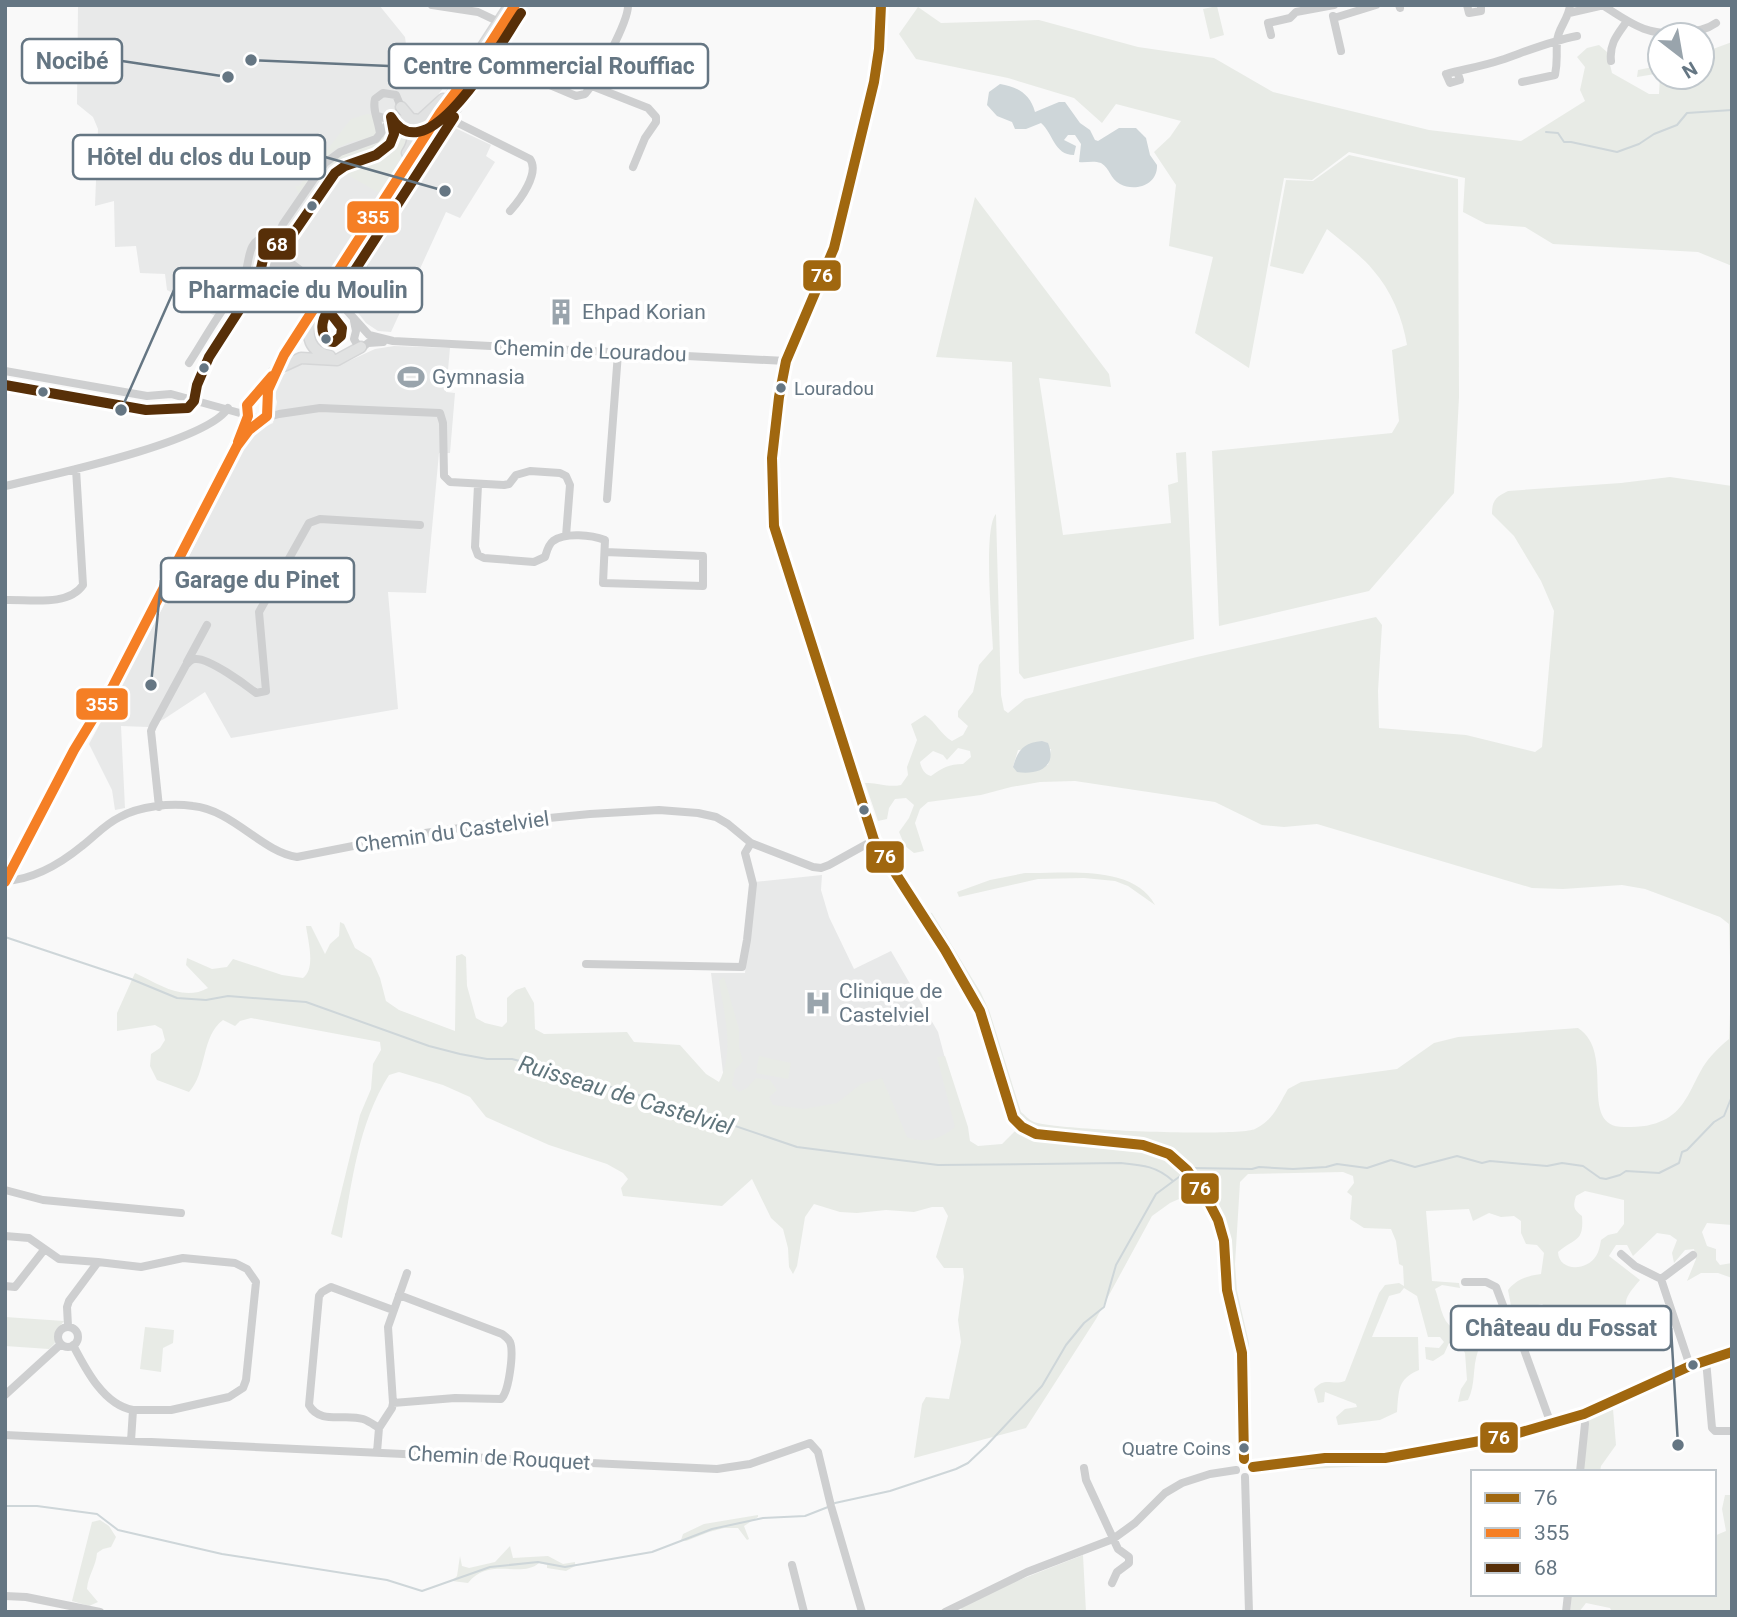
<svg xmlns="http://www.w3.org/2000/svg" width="1737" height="1617" font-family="Roboto,sans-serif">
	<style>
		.built { fill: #e8e9e9 }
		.green { fill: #e8ebe6; fill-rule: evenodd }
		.water { fill: #ced6d9 }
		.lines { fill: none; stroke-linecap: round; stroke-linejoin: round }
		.stream { stroke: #ced6d9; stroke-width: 2 }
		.major-casing { stroke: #d5d6d7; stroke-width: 13 }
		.minor { stroke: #cecfd0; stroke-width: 8 }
		.major { stroke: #e1e2e2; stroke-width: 10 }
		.bus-1-casing { stroke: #fff; stroke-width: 16 }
		.bus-2-casing { stroke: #fff; stroke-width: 16 }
		.bus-3-casing { stroke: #fff; stroke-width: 16 }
		.bus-1 { stroke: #a0670f; stroke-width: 10 }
		.bus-2 { stroke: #f57f25; stroke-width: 10 }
		.bus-3 { stroke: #572f08; stroke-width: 10 }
		.bus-dot { fill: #657683; stroke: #fff; stroke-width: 2.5 }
		.labels { text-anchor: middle; stroke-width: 7; stroke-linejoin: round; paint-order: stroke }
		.bus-label { font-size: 19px; fill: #657683; stroke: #fff; text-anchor: start }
		.poi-label { font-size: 21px; fill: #657683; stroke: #fff; text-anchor: start }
		.street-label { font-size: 21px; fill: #657683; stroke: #fff }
		.water-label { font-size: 23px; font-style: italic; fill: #60757c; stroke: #fff }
		.leader { fill: none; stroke: #657683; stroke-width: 2.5 }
		.callout-dot { fill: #657683; stroke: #fff; stroke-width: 2.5 }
		.callout { fill: #fff; stroke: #657683; stroke-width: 2.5 }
		.callout-label { font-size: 23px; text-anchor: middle; font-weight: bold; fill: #657683 }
		.line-badge { stroke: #fff; stroke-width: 2.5 }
		.badge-label { font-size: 19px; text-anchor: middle; font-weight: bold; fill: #fff }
	</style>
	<rect width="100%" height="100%" fill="#f9f9f9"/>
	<path class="built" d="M78,5h301l26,32 2,14 27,-6 24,24 -35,45 -8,29 -113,169 -78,-10 -9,14 -48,-26 -2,-16 -25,-1 -4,-27 -21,1 -1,-46 -19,5 3,-77 -5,-12 -16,-13z
		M451,126l40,19 -5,11 9,6 -35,56 -14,-6 -55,120 -13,-1 -12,-8 -14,-18 23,-61z
		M394,346l56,2 -4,44 9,1 -5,60h-11l-13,140 -38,-1 10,117 -167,29 -26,-46 -41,27 -16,8 -27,-1 4,82 -10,2 -3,-20 -23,-46 82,-152 75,-149 10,-12 17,-8 4,-21 -3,-10 5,-13 12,-11 13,-4 36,1 35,-16z
		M822,875l-1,15 8,27 25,52 37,-18 47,81 27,102 -60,12 -178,-40 -16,-133h34l9,-91z"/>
	<path class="green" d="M1217,6l7,29 -14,4 -7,-30z
		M918,7l23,16 98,-3 99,27 76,11 59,34 156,38 92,11 64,-40 -5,-11 5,-23 -8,-10 10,-9 12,-3 8,7 5,21 37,21h10l1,-18 -5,-2 -18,3 1,-7 20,-4 2,-8v19h42v-24l30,-11v224l-34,-14 -145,-8 -28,-17 -39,-3 -23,-12 2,-34 -116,-26 -37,28 -28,-2 -35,190 -54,-35 18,-76 -44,-11 7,-61 -22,-33 16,-15 11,-16 -65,-17 -14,19 -28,-25 -66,-20 -92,-19 -17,-25z
		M367,114l5,1 5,16 -3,6c-8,3 -15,2 -23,5 -26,8 -38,31 -52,52l-4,-8h4l52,-67z
		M393,124h3l13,7 -1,13 -27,50 -52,-30 10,-8 38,-13z
		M1349,155l109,24 1,218 -5,96 -85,98 -150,35 -7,-175 180,-18 7,-12 -7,-71 15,-5c-4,-26 -16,-55 -34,-75 -12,-15 -31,-28 -46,-41l-24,45 -33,-8 16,-86 27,1z
		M975,197l134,177 2,13 -72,-9 24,157 108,-12 -3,-38 10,-3 -2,-29 10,-1 8,187 -170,40 -5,-6 -7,-311 -76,-5z
		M1670,477l62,9v739l-25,-2 -5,9 5,14 9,3v11l4,5 12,-2v15l-14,-5h-17l-14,8 9,-22 -2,-10 -9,1 -11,13 -2,-10 5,-13 -7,-5 -13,-2 -24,23 -6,-11h-11l-7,11 31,24c-22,25 -15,24 -1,49l-9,6 -11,-8 -16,1 -20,-7 -7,1 -8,10 -9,2 -3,-7 3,-12 -2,-6h-9l-6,-5 -30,7 -4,-21c9,-11 19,-14 33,-16l3,-21 -7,-8 -11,-1 -5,-11v-12l-7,-5 -13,1 -12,-4 -16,8 -4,-12 -43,2 6,70 27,2 1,5 -18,-3 -7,4c5,12 6,32 18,39l7,-3 6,-10 8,8 -2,15 6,13c-6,17 -2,33 -10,49l-10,2 3,-13 6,-9 -2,-27 -6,-11 -10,1 -5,11 -11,7 -7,-2 -1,-12 14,1 5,-6 -4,-5h-12l-11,-41 -13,-8 -4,5 -11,3 -17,41h46l1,33c-22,9 -20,21 -22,42l-17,8 -42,5 -2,-8 9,-8 12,-2 -1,-3 -31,-12 -1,10 -6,1 -4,-14c12,-13 17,-3 31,-8l34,-88 6,-8 14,-2 5,3 -1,-20 -4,-2 -3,-23 -5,-12 -27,-1 -14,-9 2,-23 -5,-4 7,-9 -1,-7 -10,-4 -95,2 -8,8 -5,82 2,27 12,52 1,57h-3l-15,-94 -8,-81 -11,-24 -28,-42 -11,-11 -20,-5 -79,-5 -42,-8 -14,-9 -6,-14 -29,-95 -12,-27 -47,-73 7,1 49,80 9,20 31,99c4,3 8,8 13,10 20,8 205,15 221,7 19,-10 23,-23 33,-40l13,-7 96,-13 37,-26 24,-6 120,-9c39,25 -2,100 47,99 17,0 27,-1 41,-8 20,-11 26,-34 37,-52 7,-11 16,-20 26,-28l2,-49 -2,-66 -9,-7 -75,-28 -23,-4 -59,4 -31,-1 -215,-64 -33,3 -22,-2 -47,-23 -140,-21 -35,1 -29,5 -30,8 -53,7 -8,7 -5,14 9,28 -10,2 -9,-7 -6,-14 10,-14 5,-13 -8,-7 -11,1 -6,9 -2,11 -9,2 -13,-38c13,-1 22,5 36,2l7,-10 -1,-8 10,-27 -6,-16 14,-9c12,8 15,19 27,26l11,-6 5,-9 -10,-9v-6l15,-19 6,-27 14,-16c-1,-24 -10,-121 3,-135l5,181 3,15 4,3 17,-14 172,-42 179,-40 6,8 -4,66 1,37 87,7 69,17 7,-5 12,-136 -13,-30 -27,-45 -22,-22c0,-14 4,-17 16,-23l113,-8zM958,748l12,3 1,6 -8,7c-14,0 -21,4 -32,12 -6,-1 -10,-8 -11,-14l13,-11 10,4 4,5zM1051,749l-3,16 -35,2 5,-17zM1585,1191l39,9v24l-7,9 -9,2 -7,5c-1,5 -2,12 -5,16 -9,15 -37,16 -38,-4 17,-15 26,-9 24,-36 -9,-7 -9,-10 -6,-20z
		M1025,873c40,1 108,-9 130,32l-27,-19 -13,-5 -31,-3 -46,1 -79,18 -2,-5 33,-12z
		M340,922l4,2 11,24 16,10 9,20 6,23 13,9 56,21 1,-75 6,-2 4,3 1,29 9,32 9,5 17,4 5,-5v-24l9,-8 9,-3 9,16 1,26 9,5 83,-2 7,10 46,3 26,29 13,8c16,-30 5,-69 0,-101l5,-4 15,52v18l4,14 -8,9 -3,15 7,7 8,-4 9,-10 14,2 7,10 -8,7 4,8 31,4 33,-6 24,-19 21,-6 25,59c18,7 34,2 48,-10l-18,-70 8,-1 23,71 2,14 8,5 24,-2 15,-15 24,10 107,10 26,15 17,21 -3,10 -18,8 -18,13 -56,103 -70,109 -112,30 8,-54 4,-7 23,2 12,-57 -3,-22 6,-43 -1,-9h-19l-8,-11 12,-41 -5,-9h-11l-18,5 -28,-2 -29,3 -17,-1 -26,-8 -9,13 -8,49 -4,8 -4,-7 -1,-19 -5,-19 -12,-11 -19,-39 -30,27 -99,-10 -2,-8 7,-9 -5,-6 -16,-9 -58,-19 -63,-28 -16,-20 -27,-12 -44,-13 -10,3c-31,49 -37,107 -47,163l-11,-4 29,-119 11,-26 2,-25 8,-14 -1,-8 -129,-24 -11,3 -5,5 -12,-6c-22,16 -16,53 -34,72l-32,-12 -7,-14 1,-12 9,-6 5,-8 -3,-11 -7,-4 -38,6v-18l18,-40c24,11 48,29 73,15l-22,-23 1,-7 25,11 15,-2 6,-8 49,16 21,3c13,-10 5,-37 3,-52h5l14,28 5,-10 9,-8z
		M759,1056l32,7 -3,16 -32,-6z
		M5,1317l59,4 -8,10 -1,12 -6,6 -44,-3z
		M145,1327l29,3 -1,13 -10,5 -2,24 -21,-3z
		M1613,1409l3,36 -15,21 -1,6h-17l6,-52z
		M1422,1453l-8,7 -31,5 -108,6v-3l41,-6 61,-1z
		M1725,1495h7v117h-120l-2,-4 -24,-5 -7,9h-9l1,-18h143v-58l12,-5 -4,-22z
		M758,1515v2l-14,9 5,13 -2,1 -9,-12h-14l-15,4 -23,9 -5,-1 2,-6 21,-10z
		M100,1520l9,6 7,11 -5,10 -8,2 -6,4c-1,14 -9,22 -10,36l11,13 -9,4 -17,-5 20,-79z
		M510,1546l3,12 35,-2 15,8 12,-2v4l-9,5 -19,-3v-3l-8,-2c-18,16 -49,-7 -71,20l-16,-2 5,-5 3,-20 2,10 7,2 26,-6z
		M1083,1555l3,57h-127l3,-2 -2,-3 54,-25z"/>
	<path class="water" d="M1000,84c18,3 30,10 35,28l24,-10h6l15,21 10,7 5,10 3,1 21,-13h17l10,10 4,17 7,10c1,20 -22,27 -37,19 -10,-5 -10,-16 -19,-21 -8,-3 -15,0 -22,-1l2,-18 -6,-9h-7l-4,5 12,6 -2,9c-20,0 -21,-22 -33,-32l-15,6h-11l-3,-7 -15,-6 -10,-11 2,-13z
		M1042,741l6,2c10,25 -11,32 -31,29l-4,-5c5,-17 10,-24 29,-26z"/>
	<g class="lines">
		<path class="stream" d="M1546,132l12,1 6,9h7l46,10 22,-8 15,-10 23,-9 10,-12 45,-3
			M5,937l126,42 46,19 29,2 22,-4 78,6 123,44 31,8 27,5h25l27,7 137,40 121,41 141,18 183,-2c21,2 36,3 52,18
			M1193,1168l59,1 7,-2 34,2 33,-2 11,-3 30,4 24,-8 24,7 42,-11 25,7 8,-2 57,5 15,-3 21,3 17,12 6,1 14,-4 6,-4 33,2 20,-10 3,-11 5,-2 27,-28 10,-6 8,-20
			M835,1503l55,-12 66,-22 12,-6 18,-17 56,-60 24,-41 18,-22 20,-16 12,-42 40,-71 27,-20
			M5,1506h32l60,8 21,16 104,24 165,26 35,11 68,-24 48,-5 27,5 87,-15 60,-23 51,-11 42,-2 23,-9"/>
		<g class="major-casing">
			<path id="major" d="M401,107l10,12 9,1 23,-21
				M394,118c18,6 24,18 13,35
				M311,318c-6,18 -1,34 19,38
				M277,369l24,-11 36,2 24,-13
				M261,421h-6l-7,-5 -2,-7 2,-7 10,-8 17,-23 37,-62 198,-304
				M257,423l12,-10 -1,-23 4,-10
				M5,882l69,-132 39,-64 124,-240 11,-30"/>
		</g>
		<path class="minor" d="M432,5l46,7 19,9
			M881,5l-2,44 -5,33 -40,166 -48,113 -7,36 -7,61v51l2,17 9,34 91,280 71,110 35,61 33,107 9,9 14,7 107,11 16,4 10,5 18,16 19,27 12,23 6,21 3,49 15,63 2,106
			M1399,5l1,3
			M1467,5l2,8 12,-2v-6
			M1604,6c29,19 45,31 81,26 12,-1 21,-2 31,-9
			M1569,13l35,-8
			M1333,16l8,35
			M1334,18l42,-13
			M1271,35l-3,-12 22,-5 6,-6 38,-7
			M1611,61c-2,-18 7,-27 16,-40
			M1457,71l3,9 -10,3 -4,-9c19,-5 37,-8 55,-14 26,-9 50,-19 76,-24
			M1522,82l33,-7c3,-15 1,-19 2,-33 0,-13 12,-23 13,-37
			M592,86l56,22 8,9v5l-11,16 -12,29
			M378,116l9,3 10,-4 4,-8 -5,-12 -13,-2 -8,6c-3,11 4,23 5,35
			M450,119l80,40c10,14 -10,41 -20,52
			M275,241l8,-17 42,-61 15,-11 36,-13 16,-20
			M243,279c8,-15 2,-37 22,-42l10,4 4,13 42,32
			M331,293l38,42 24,6 393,20
			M343,304l10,-12 21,-53 110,-170 8,-5h8l76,32 9,-2c11,-13 44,-73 43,-89
			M354,321l2,10 -2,8 4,7 5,1 5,-4 15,-1
			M189,363c17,-25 50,-90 79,-97 8,-2 19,1 28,2
			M5,371l142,25 24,-2 76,21
			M265,418l14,-4 41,-6 120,5 3,10 1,53 6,6 54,3 5,-1 7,-9 14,-4 30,2 6,3 4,9 -4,51
			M478,485l-3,62 3,8 6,3 50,4 11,-5c2,-6 3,-12 8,-16 12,-9 39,-6 52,-1l-2,43 100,3v-30l-98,-4
			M5,486c42,-10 203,-44 223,-78
			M607,499l11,-146
			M5,600c24,-1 63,7 78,-15l-7,-116
			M187,662l20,-37
			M159,807l-8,-76 2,-5 33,-61c3,-3 5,-6 9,-6 13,-2 51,26 61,34l10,-2 -7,-79 50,-89 11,-4 100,6
			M6,881c28,-2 54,-17 76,-35 12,-9 23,-22 38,-29 20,-11 50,-14 73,-11 40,4 69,46 104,51l107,-21 84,-12 102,-10 69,-4 39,3 18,4 12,7 23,19 62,24 8,1 8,-3 45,-25
			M586,964l156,3 5,-27 6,-56 -8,-31 6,-10
			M5,1190l38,10 138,13
			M5,1236l24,2 30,21 39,3
			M1621,1254l14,12 26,13 29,87
			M1661,1279l32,-24
			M1465,1282h21l10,5 11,29 11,17 33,91
			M5,1286l10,1 29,-37
			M68,1326l-1,-19 2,-6 29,-39 43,5 42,-9 52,5 12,6 9,13 -10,98 -3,8 -14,9 -58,13h-38l-2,31
			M58 1337a10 10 0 1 1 20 0a10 10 0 1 1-20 0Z
			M73,1345c13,25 31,60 60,65
			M1706,1360l6,68 3,3h17
			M5,1395l56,-51
			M393,1403l62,-5 46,1c8,-7 13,-47 9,-57 -2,-4 -4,-5 -8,-8l-103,-39
			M379,1428c-5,-3 -10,-7 -16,-9 -18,-6 -43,6 -54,-14l10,-109 3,-4 9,-5 62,23
			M5,1435l712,34 33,-5 60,-21 8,9 13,54 31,106
			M377,1452l2,-24 13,-20 1,-5 -5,-76 19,-54
			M1253,1467l72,-9h60l123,-22 76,-22 106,-48 42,-14
			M1084,1468l2,12 32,69 11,8v6l-12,9 -5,11
			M1580,1472l5,-48 -1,-10
			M1245,1477l4,135
			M792,1565l12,47
			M5,1596l21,1 74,15
			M945,1612l82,-40 86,-33 22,-16 30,-30 17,-10 28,-9 26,-4
			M1566,1612l2,-18"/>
		<use href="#major" class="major"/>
		<g class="bus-1-casing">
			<path id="bus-1" d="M881,5l-2,44 -5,33 -40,166 -48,113 -7,36 -7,61 2,68 100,314 71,110 35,61 33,107 9,9 14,7 107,11 26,9 18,16 19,27 12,23 6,21 3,49 15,63 2,106
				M1253,1467l72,-9h60l123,-22 76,-22 106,-48 42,-14"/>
		</g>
		<g class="bus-2-casing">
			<path id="bus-2" d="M238,442l10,-26 -1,-11 25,-29
				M5,882l69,-132 39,-64 124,-240 12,-16 18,-14 1,-26 16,-35 156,-242 43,-58 32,-50"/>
		</g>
		<g class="bus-3-casing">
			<path id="bus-3" d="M344,287l110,-170
				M250,296c20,-22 33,-21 56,-3
				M328,310l14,18 -1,8 -7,6 -6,-1c-9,-9 -6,-21 0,-31z
				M5,385l141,25 42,-2 6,-7 3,-16 12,-28 49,-76 7,-30 28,-17 42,-61 10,-7 31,-11 14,-11 4,-10 -3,-17c36,61 112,-78 130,-104"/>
		</g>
		<use href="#bus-1" class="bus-1"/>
		<use href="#bus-2" class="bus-2"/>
		<use href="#bus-3" class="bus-3"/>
	</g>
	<defs>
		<g id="building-bare" transform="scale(2.1)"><path d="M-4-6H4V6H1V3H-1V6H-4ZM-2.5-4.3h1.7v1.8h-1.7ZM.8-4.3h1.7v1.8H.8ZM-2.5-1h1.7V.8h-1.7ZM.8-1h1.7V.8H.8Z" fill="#99a4ac" stroke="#fff" stroke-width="2.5" paint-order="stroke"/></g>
		<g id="stadium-bare" transform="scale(2.1)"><path d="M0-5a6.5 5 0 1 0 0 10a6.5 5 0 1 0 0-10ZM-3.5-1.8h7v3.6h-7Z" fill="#99a4ac" stroke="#fff" stroke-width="2.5" paint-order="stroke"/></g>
		<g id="hospital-bare" transform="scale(2.1)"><path d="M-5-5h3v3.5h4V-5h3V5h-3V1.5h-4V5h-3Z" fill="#99a4ac" stroke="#fff" stroke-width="2.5" paint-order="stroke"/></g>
	</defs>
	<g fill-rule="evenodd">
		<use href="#building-bare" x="561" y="312"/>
		<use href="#stadium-bare" x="411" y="377"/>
		<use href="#hospital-bare" x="818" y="1003"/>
	</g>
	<g class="bus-dot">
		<circle cx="312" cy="206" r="6"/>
		<circle cx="326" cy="339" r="6"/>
		<circle cx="204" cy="368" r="6"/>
		<circle cx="781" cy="388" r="6"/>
		<circle cx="43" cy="392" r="6"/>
		<circle cx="864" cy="810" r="6"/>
		<circle cx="1693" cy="1365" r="6"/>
		<circle cx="1244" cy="1448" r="6"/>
	</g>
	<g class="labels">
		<g class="bus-label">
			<text x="794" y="395">Louradou</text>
			<text x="1231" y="1455" text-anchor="end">Quatre Coins</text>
		</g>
		<g class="poi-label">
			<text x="582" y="319">Ehpad Korian</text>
			<text x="432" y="384">Gymnasia</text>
			<text x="839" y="998">Clinique de<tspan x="839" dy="24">Castelviel</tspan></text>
		</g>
		<g class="street-label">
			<text transform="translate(590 351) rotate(2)" y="7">Chemin de Louradou</text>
			<text transform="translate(452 832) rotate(-8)" y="7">Chemin du Castelviel</text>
			<text transform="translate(499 1458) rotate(3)" y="7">Chemin de Rouquet</text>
		</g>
		<g class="water-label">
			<text transform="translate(626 1095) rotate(17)" y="8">Ruisseau de Castelviel</text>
		</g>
	</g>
	<path class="leader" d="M228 77L122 61M251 60L389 66M445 191L325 157M121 410L174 290M151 685L161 580M1678 1445L1671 1328"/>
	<g class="callout-dot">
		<circle cx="228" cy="77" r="7"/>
		<circle cx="251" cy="60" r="7"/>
		<circle cx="445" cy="191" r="7"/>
		<circle cx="121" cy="410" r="7"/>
		<circle cx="151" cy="685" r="7"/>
		<circle cx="1678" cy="1445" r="7"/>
	</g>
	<g class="callout">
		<rect x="22" y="39" width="100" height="44" rx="7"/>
		<rect x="389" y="44" width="319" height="44" rx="7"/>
		<rect x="73" y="135" width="252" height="44" rx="7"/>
		<rect x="174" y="268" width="248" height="44" rx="7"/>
		<rect x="161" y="558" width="193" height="44" rx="7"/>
		<rect x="1451" y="1306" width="220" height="44" rx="7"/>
	</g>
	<g class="callout-label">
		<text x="72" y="69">Nocibé</text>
		<text x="549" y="74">Centre Commercial Rouffiac</text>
		<text x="199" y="165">Hôtel du clos du Loup</text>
		<text x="298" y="298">Pharmacie du Moulin</text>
		<text x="257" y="588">Garage du Pinet</text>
		<text x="1561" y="1336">Château du Fossat</text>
	</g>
	<g class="line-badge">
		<rect x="346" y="200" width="54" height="34" rx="7" fill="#f57f25"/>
		<rect x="257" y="227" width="40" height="34" rx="7" fill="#572f08"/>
		<rect x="802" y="259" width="40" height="33" rx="7" fill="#a0670f"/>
		<rect x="75" y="687" width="54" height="34" rx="7" fill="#f57f25"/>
		<rect x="865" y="840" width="40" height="34" rx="7" fill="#a0670f"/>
		<rect x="1180" y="1172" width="40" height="33" rx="7" fill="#a0670f"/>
		<rect x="1479" y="1421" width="40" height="33" rx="7" fill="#a0670f"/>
	</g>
	<g class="badge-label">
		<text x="373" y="224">355</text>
		<text x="277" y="251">68</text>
		<text x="822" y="282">76</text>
		<text x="102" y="711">355</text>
		<text x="885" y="863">76</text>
		<text x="1200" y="1195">76</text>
		<text x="1499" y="1444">76</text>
	</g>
	<rect width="1737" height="1617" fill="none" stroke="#657683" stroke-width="14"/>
	<rect x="1471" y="1470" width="245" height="126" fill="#ffffff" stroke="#c1c8cd" stroke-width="2"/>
	<rect x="1485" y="1493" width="35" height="10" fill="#a0670f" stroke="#c1c8cd" stroke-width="2"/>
	<text x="1534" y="1505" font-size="21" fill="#657683">76</text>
	<rect x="1485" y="1528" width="35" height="10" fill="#f57f25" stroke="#c1c8cd" stroke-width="2"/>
	<text x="1534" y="1540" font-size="21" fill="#657683">355</text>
	<rect x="1485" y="1563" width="35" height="10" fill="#572f08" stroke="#c1c8cd" stroke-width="2"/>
	<text x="1534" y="1575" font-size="21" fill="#657683">68</text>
	<g transform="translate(1681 56) rotate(149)"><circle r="33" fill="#ffffff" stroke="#c1c8cd" stroke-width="2"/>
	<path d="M0-5L12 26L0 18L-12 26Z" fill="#99a4ac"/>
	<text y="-10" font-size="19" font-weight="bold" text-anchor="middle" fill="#657683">N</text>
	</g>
</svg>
